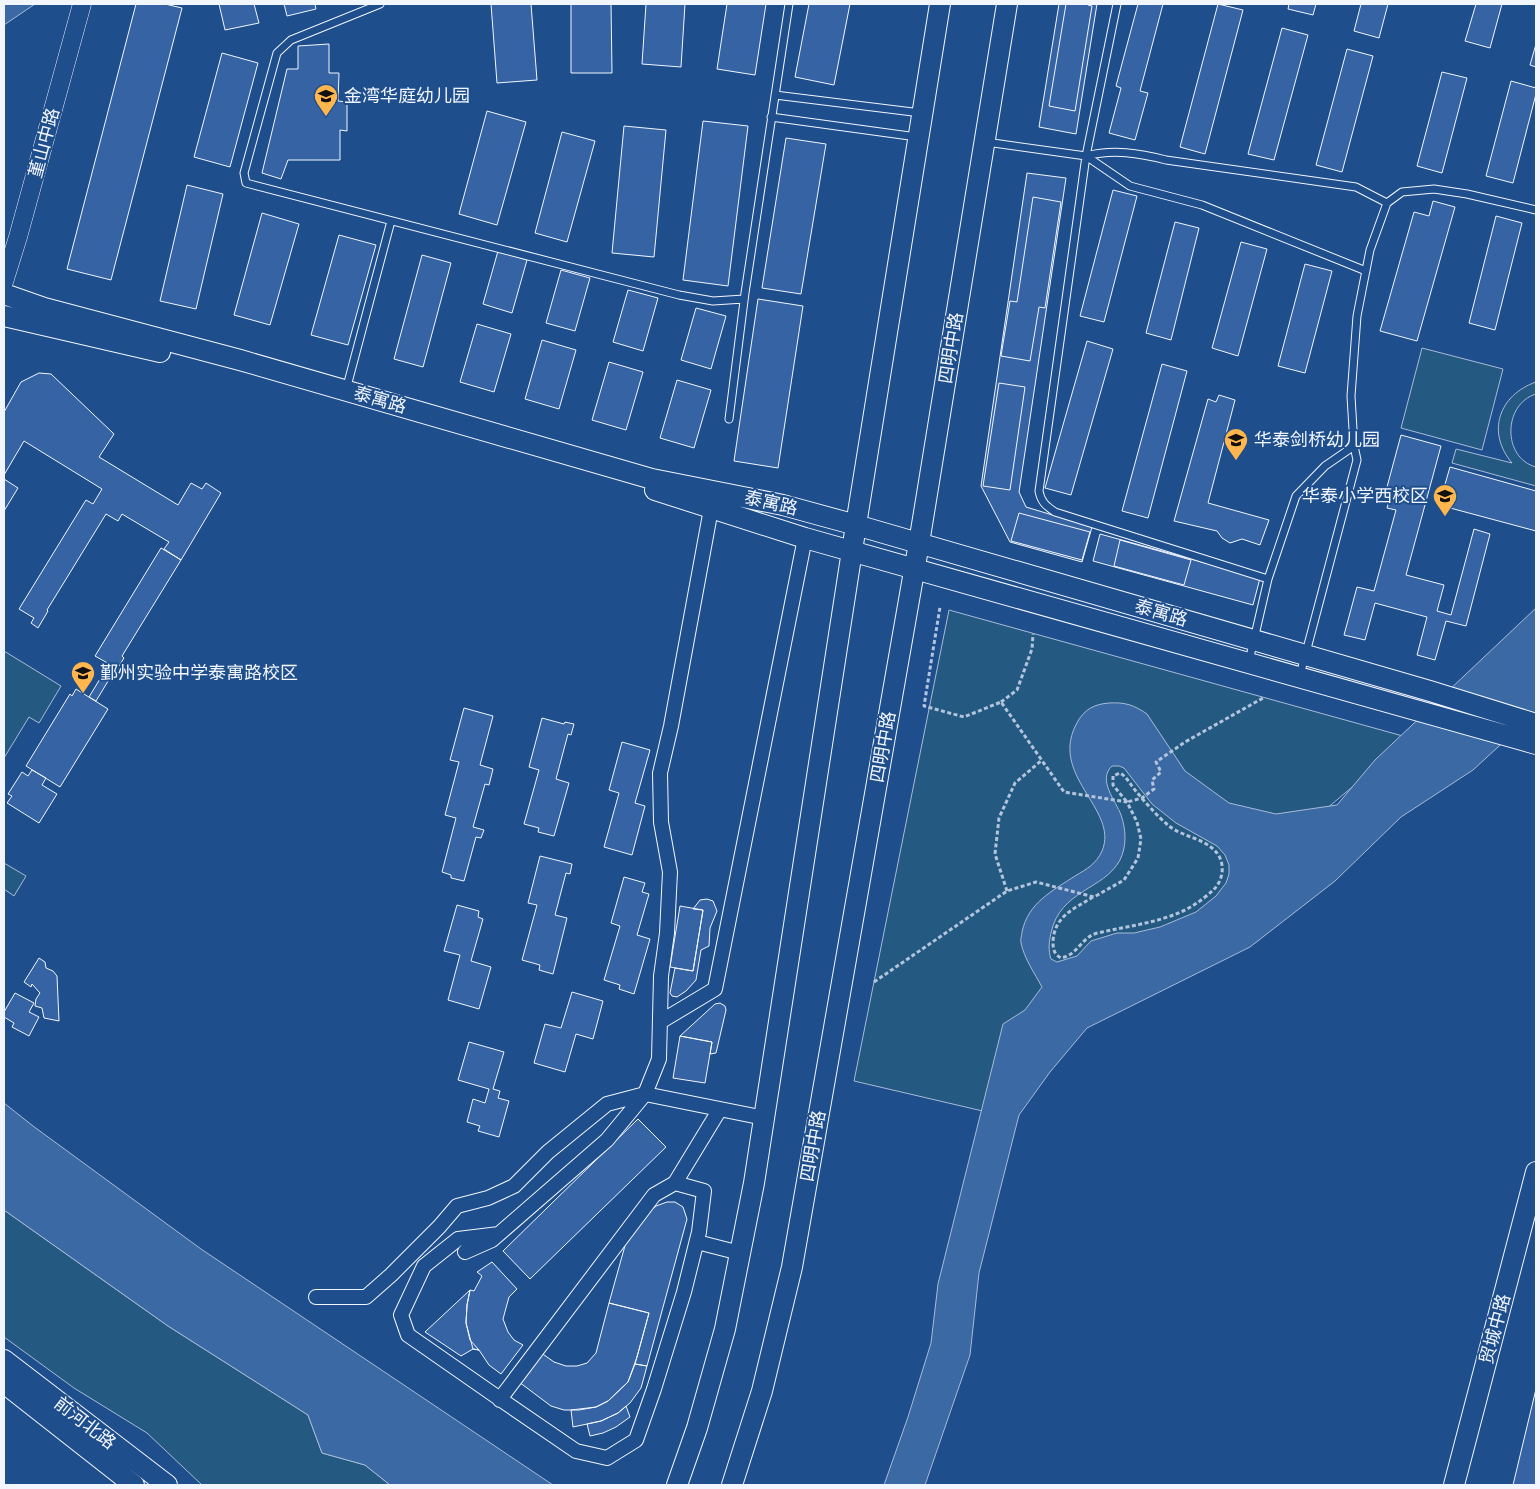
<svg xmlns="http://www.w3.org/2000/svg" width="1540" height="1489" font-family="'Zilla Slab','Noto Sans SC',serif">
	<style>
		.green { fill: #245a82; stroke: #a8bbd7 }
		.water { fill: #3b69a3; stroke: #a8bbd7; fill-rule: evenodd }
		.building { fill: #3563a3; stroke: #f2f6ff }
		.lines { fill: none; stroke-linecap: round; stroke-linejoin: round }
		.service-casing { stroke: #f2f6ff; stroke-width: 9 }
		.minor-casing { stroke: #f2f6ff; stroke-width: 16 }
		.tertiary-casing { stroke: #f2f6ff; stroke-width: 19 }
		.secondary-casing { stroke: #f2f6ff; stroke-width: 22 }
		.path { stroke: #b3c4dc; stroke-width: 3; stroke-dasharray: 4 2.5; stroke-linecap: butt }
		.service { stroke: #1f4e8c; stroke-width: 7 }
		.minor { stroke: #1f4e8c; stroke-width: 14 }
		.tertiary { stroke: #1f4e8c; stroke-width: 18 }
		.secondary { stroke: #1f4e8c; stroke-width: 20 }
		.labels { text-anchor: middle; stroke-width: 4; stroke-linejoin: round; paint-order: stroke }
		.poi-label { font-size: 18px; fill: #f2f6ff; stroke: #1f4e8c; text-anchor: start }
		.street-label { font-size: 18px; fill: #f2f6ff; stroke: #1f4e8c }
	</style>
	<rect width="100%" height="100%" fill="#1f4e8c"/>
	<path class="green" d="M1422,348l81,21 -21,81 -81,-22z
		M1536,382v12c-33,10 -34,64 0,73v19l-84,-23 4,-14 56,14c-26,-31 -13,-68 24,-81z
		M949,610l461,128 -196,166 -227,208 -133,-31z
		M4,651l57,35 -22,37 -10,-6 -25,41z
		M4,863l22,13 -12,20 -10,-7z
		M4,1210l164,116 140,89 14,38 43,12 25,20h-188l-55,-52 -73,-45 -70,-51z"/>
	<path class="water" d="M4,4h31l-31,21z
		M1536,608v104l-63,58 -72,47 -66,64 -85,66 -163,81 -37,44 -31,43 -40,158 -9,82 -45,130h-41l24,-68 23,-74 7,-59 65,-260 22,-14 17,-23c-7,-13 -18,-29 -21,-44 -1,-3 1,-8 1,-11 6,-29 30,-41 53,-56 12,-7 21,-12 27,-25 18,-42 -56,-76 -24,-130 7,-12 17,-17 31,-18 16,-1 25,2 38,11l38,57 44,32 47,11 61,-9 38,-45zM1112,766h7l5,2 28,36 24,19 41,23 8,9 4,10v9l-3,9 -10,13 -20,16 -36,15 -26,6h-17l-26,8 -14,15 -20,6 -6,-3c-3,-9 -2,-17 0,-26 9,-43 53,-43 69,-73 7,-14 6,-31 1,-45 -5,-14 -24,-35 -9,-49z
		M4,1103l29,23 168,123 352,236h-163l-25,-20 -43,-12 -14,-38 -140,-89 -164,-116z"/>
	<path class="building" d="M136,4h29l17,4 -71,272 -44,-11z
		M219,4h35l5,19 -34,7z
		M284,4h31l1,5 -29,7z
		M491,4h40l6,76 -40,3z
		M571,4h40l1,69h-41z
		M646,4h39l-4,63 -39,-3z
		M727,4h39l-11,71 -38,-6z
		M809,4h41l-16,81 -39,-8z
		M1059,4h38l-21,130 -37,-7z
		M1066,4h22v1l4,1 -17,105 -26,-5z
		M1138,4h25l-23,87 8,2 -13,47 -26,-7 12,-45 -5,-2z
		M1218,4l25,6 -38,144 -25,-7z
		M1289,4h27l-3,11 -25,-6z
		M1361,4h27l-9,34 -25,-7z
		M1476,4h26l-12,44 -25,-7z
		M1282,28l26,7 -34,125 -26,-6z
		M329,44v29h10l-1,28 9,1v29l-7,-1v30h-52l-7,19 -19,-6 25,-104h11v-23z
		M1536,44v23l-6,-2z
		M1347,49l26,7 -31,116 -26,-7z
		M222,53l36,10 -28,104 -36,-10z
		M1442,72l25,6 -25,95 -25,-7z
		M1511,81l25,7v6l-23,89 -27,-7z
		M487,111l39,11 -29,103 -38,-11z
		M703,121l45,5 -20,160 -45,-6z
		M624,126l42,4 -12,127 -42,-4z
		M562,132l33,9 -28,101 -32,-9z
		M786,138l40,6 -25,150 -39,-6z
		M1027,173l39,5 -47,314 7,15 66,20 -10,35 -72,-20 -29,-56z
		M187,185l36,9 -27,115 -36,-8z
		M1113,190l24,6 -33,126 -24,-6z
		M1033,197l28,5 -16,106 -6,-1 -9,54 -29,-5 9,-55 7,1z
		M1433,201l22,6 -38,134 -37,-10 34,-119 15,4z
		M262,213l37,11 -29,101 -36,-10z
		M1496,216l26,7 -27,107 -26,-7z
		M1175,222l24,6 -28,112 -25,-7z
		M339,235l37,10 -28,100 -37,-10z
		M1241,242l26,7 -29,107 -26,-8z
		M498,251l29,9 -15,53 -29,-9z
		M422,255l29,8 -28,104 -29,-8z
		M1305,264l27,7 -27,102 -27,-7z
		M561,270l29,8 -15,53 -29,-8z
		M628,290l30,8 -15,53 -30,-9z
		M758,299l45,7 -25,162 -44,-7z
		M696,308l30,8 -15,53 -30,-9z
		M477,324l34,10 -17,58 -34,-10z
		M542,340l34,10 -17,59 -34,-10z
		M1087,341l26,8 -42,146 -26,-7z
		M609,362l34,10 -17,58 -34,-10z
		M1162,364l25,7 -39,147 -26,-7z
		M39,373l12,1 63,60 -15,23 79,48 13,-22 11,6 4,-6 15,10 -40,67 -17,-11 5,-7 -47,-28 -4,7 -12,-7 -59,96 1,1 -10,17 -7,-5 3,-5 -15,-9 67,-109 7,4 9,-15 -78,-48 -20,34v-63l17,-30z
		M677,380l34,10 -17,58 -34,-10z
		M999,383l26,4 -15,103 -27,-4z
		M1219,395l16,5 -27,103 61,17 -9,25 -18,-6 -12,4 -8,-5 -5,-7 -43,-10 34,-122 8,3z
		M1401,435l40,11 -35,129 38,10 -7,26 14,4 23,-86 16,5 -24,92 -20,-5 -11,39 -18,-5 10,-38 -52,-14 -10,37 -21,-5 13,-48 17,4 22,-81 -9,-2 5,-19 -5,-2z
		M1450,467l86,24v40l-97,-26z
		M4,479l14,9 -14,23z
		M1019,513l71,19 -8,28 -71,-19z
		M1100,534l160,44 -7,27 -160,-44z
		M1120,540l71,20 -7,25 -70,-19z
		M161,548l20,12 -59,96 2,2 -10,16 -5,-3 2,-6 -16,-9z
		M106,669l7,4 -17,28 -7,-4z
		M76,689l32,20 -48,78 -34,-21 44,-72 2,2z
		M464,708l29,8 -13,49 13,4 -4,16 -4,-1 -12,43 11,3 -3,8 -5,-1 -12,44 -13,-3v-3l-9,-3 14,-54 -11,-3 14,-53 -9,-2z
		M542,718l22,6 1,-2 9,2 -3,11 -3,-1 -12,45 13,4 -15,53 -16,-4 1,-4 -15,-4 15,-54 -10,-3z
		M622,742l28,8 -15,53 10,3 -13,49 -28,-8 15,-54 -10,-3z
		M32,770l14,8 -4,7 15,9 -18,29 -32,-20 5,-7 -4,-2 14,-22 6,4z
		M540,856l32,8 -2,10 -4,-1 -11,42 12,3 -14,56 -14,-4 1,-5 -18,-5 15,-55 -9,-2z
		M624,877l21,6 -3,9 7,2 -12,41 13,4 -16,55 -15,-5 1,-4 -16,-5 16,-54 -9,-3z
		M707,899l6,2 4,10 -7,17 -1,18 -8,4 -5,30 -10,11 -9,6 -5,-1 -2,-3 5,-25 18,3 10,-61 -10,-1 7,-9z
		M457,905l22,6 -1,6 5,2 -12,42 20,6 -12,42 -31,-9 12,-45 -16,-4z
		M680,906l23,4 -10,61 -23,-4z
		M39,958l6,4 1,6 7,3 4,5 2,45 -15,-3 -2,-10 -7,-2 1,-7 4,-6 -8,-9 -1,3 -7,-5z
		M572,992l31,9 -10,38 -17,-5 -11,38 -31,-9 11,-39 16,4z
		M15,993l19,10 -5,9 10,5 -10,19 -17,-9 2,-4 -10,-6v-5z
		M720,1003l5,3 1,4 -10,43 -6,1 2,-12 -32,-6 35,-32z
		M680,1036l32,6 -7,41 -32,-5z
		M469,1042l35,10 -11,37 7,2 -2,7 11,3 -10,36 -21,-6 2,-5 -13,-4 6,-23 12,4 4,-14 -31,-9z
		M638,1119l28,28 -136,132 -27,-28z
		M667,1202h8l8,5 4,12 -40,147 -12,-2 14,-51 -40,-10 17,-61 10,-19 20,-17z
		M492,1262l25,27 -8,8 -6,22 5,13 6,8 9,5 -22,29 -12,-9 -10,-15 -6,-1 -7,-26 1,-18 3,-15 4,1 8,-15 -5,-4z
		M470,1290l-3,15 -1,18 4,17 9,10 -6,-1 -12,7 -36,-24z
		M609,1303l40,10 -12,44 -9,25 -20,19 -12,6 -17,3h-15l-13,-4 -32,-24 21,-30 14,10 12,4h11l10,-3 9,-10z
		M635,1364l12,2 -6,22 -11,15 -12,10 -17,8 -28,6 -2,-17 25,-3 12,-6 20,-19z
		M1536,1389v96h-23z
		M626,1406l4,11 -14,10 -13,6 -13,3 -3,-12 14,-3 17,-8z"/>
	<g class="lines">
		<g class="service-casing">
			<path id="service" d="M380,4l-89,36 -14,13 -33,120 2,10 433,112 34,6 31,-2
				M1117,4l-31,152 -47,335c2,11 7,15 16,21l213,67 28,-83 29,-30 29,-20 3,14 -57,215
				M775,95l146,18
				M771,117l146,20
				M986,142l100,14 44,30 72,19 164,66
				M1086,156c27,-7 53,-3 80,4l190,27 31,16
				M346,390l45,-169
				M729,419l16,-126 44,-289
				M1354,446l-3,-50 6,-80 13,-66 17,-47 15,-11 32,-3 33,5 69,16
				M1249,661l19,-82"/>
		</g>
		<g class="minor-casing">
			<path id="minor" d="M660,1022l55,-33 90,-451
				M675,1183l45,-74
				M499,1234l-41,5 -34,27 -23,49 7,20 92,64 76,52 31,7 29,-18 18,-51 30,-97 15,-60 5,-41 -29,-8 -21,12 -154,204v1
				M697,1242l43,11
				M465,1252l27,-12 115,-100 38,-46 14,-35 2,-83 6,-43 3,-61 -9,-50 -1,-49 11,-47 40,-217
				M316,1297h50l25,-22 48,-48 18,-21 31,-8 26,-12 34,-34 59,-48 38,-10 119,24"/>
		</g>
		<g class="tertiary-casing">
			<path id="tertiary" d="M4,282l14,-45 64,-233"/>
		</g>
		<g class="secondary-casing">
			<path id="secondary" d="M4,294l40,14 196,52 412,119 131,26 73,20 574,166 106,33
				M4,316l156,36
				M655,490l150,48 731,206
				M4,1360l163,125
				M4,1383l130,102
				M677,1485l20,-57 28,-99 29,-146 102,-658 84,-521
				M732,1485l30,-94 30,-124 127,-724 88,-539
				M1454,1485l82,-313"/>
		</g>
		<path class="path" d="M1001,702l16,-12 15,-41 1,-15
			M1007,891l-12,-37 4,-36 16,-35 27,-23
			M1093,897c-19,12 -39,19 -40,45 0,7 1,12 8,16 17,-3 21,-22 37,-25 37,-9 77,-11 107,-36 7,-6 12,-9 15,-17 3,-7 3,-15 0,-22 -9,-19 -36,-20 -51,-32 -11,-9 -25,-25 -34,-36 -5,-6 -8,-13 -15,-17l-7,3v9l14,17 15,-4 12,-9 -2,-9 9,-8 -5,-10 29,-20 78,-44
			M874,982l133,-91 29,-9 58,15 30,-17 14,-22 3,-19 -4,-17 -10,-20 -63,-10 -63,-90 -37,15 -40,-11 16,-99"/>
		<use href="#service" class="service"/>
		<use href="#minor" class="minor"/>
		<use href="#tertiary" class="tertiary"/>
		<use href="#secondary" class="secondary"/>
	</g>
	<defs>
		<g id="school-pin" transform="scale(1.25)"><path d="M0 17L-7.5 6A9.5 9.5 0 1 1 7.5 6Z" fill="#ffb74d" stroke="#1f4e8c"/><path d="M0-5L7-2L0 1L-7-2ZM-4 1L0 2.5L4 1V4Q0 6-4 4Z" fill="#111"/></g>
	</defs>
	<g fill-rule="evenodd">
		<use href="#school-pin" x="326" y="96"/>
		<use href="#school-pin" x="1236" y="440"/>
		<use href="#school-pin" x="1445" y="496"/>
		<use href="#school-pin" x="83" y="673"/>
	</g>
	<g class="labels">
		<g class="poi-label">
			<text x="344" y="102">金湾华庭幼儿园</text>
			<text x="1254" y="446">华泰剑桥幼儿园</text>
			<text x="1428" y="502" text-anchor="end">华泰小学西校区</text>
			<text x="100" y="679">鄞州实验中学泰寓路校区</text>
		</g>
		<g class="street-label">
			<text transform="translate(44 143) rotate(-75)" y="6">堇山中路</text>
			<text transform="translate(951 348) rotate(-81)" y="6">四明中路</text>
			<text transform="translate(380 400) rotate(16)" y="6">泰寓路</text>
			<text transform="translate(771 503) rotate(13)" y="6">泰寓路</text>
			<text transform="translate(1161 613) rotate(16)" y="6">泰寓路</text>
			<text transform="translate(883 747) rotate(-80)" y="6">四明中路</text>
			<text transform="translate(813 1146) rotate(-80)" y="6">四明中路</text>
			<text transform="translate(1495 1329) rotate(-75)" y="6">贸城中路</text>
			<text transform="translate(85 1423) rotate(38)" y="6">前河北路</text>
		</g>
	</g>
	<rect width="1540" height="1489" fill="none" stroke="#f2f6ff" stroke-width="10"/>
</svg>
